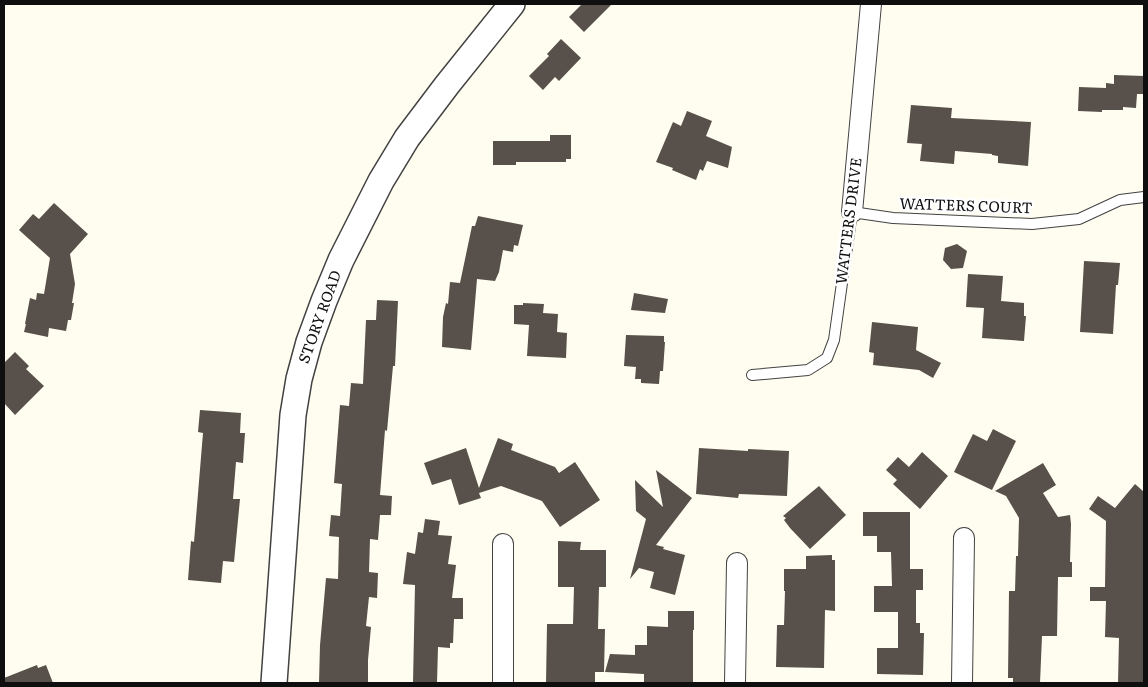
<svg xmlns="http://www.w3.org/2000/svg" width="1148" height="687" font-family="Literata,serif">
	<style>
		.building { fill: #58504a }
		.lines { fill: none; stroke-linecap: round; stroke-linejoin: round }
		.service-casing { stroke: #424242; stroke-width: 12 }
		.minor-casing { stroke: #424242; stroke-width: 22 }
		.tertiary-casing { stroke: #424242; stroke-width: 28 }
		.service { stroke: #fff; stroke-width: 10 }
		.minor { stroke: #fff; stroke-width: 20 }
		.tertiary { stroke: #fff; stroke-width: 25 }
		.labels { text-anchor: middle; stroke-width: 5; stroke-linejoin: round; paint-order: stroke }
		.street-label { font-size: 15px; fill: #0f0f0f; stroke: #fff }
	</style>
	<rect width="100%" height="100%" fill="#fffdf0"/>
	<path class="building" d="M582,4h30l-28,28 -15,-15z
		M561,39l20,19 -22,23 -4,-4 -12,13 -14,-14 20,-20 -2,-2z
		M1114,75l30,1v18h-7l-1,14 -13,-1v3h-21v2l-24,-1 1,-24 27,1v-5l8,1z
		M911,105l41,3 -1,10 80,4 -3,44 -30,-3v-7l-6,-1v-1l-37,-3 -1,13 -34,-3 2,-17 -15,-1z
		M687,111l25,10 -6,15 26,11 -4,21 -21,-7 -4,10 -3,-2 -4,11 -24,-10 1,-2 -17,-6 17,-40 8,4z
		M550,135h21v24h-5v3h-50v3h-23v-24h57z
		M54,203l34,31 -18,20 5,30 -3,19h2l-3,17h-3l-2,11 -17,-3 -1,9 -24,-5 2,-8h-1l5,-26 6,2 1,-7 7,1 6,-36 -31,-28 14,-16 6,5z
		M478,216l45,9 -5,21 -4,-1 -1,7 -10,-2 -4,22 -4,9 -18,-2 -6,71 -29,-3 1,-30 3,-14 2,1 2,-22 10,1 12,-57h3z
		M957,244l10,7 -4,17 -12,1 -8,-9 2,-12z
		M1084,261l36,2 -2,22h-2l-3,49 -33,-2z
		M968,274l35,2 -2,25 23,2v13h2l-2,25 -42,-3 2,-30 -18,-1z
		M634,293l34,6 -3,14 -34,-3z
		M377,300l21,1 -3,65h-2l-6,65 -2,-1 -5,65 12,1 -1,19h-11l-2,25 -8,-1 -1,33 9,1 -1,25 -8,-1 -3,29 5,1 -3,33v23h-49l1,-38 6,-67 12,1 1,-42 -10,-1 2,-21 9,1 2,-32 -8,-1 6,-78 9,1 2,-23 12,1 3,-64h10z
		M523,303l21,1 -1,9 15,1 -1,18 10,1 -1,25 -39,-2 2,-31 -15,-1v-19h9z
		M872,322l46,5 -2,23 25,13 -8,15 -14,-8 -46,-5 1,-12 -5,-1z
		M626,335l38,1v6h1l-2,29h-3l-1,13 -18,-1v-4h-6l1,-12 -12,-1z
		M15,352l14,14 -3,3 18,17 -29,29 -11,-12v-40z
		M200,410l41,3 -1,20h5l-2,30 -7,-1 -3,37h7l-6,63 -11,-1 -2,22 -33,-3 3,-39 3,1 9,-109 -5,-1z
		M993,429l23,12 -24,49 -38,-18 19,-38 14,7z
		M498,438l15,6 -2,6 44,17 4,6 16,-11 25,38 -40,27 -18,-26 -41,-15 -22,7 2,5 -22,7 -8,-26 -19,6 -8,-22 42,-15 13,40z
		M699,448l49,3v-2l41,2 -2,45 -48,-2 -1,4 -42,-4z
		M922,452l26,24 -28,33 -27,-25 4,-4 -11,-10 12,-13 11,10z
		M1043,463l13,22 -13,8 15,24 12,-2 1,9 -1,38h2v15h-14l-1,59h-15l-2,47h-27v-5h-5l1,-87h6l1,-35h2l1,-38 -13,-22 -11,-5z
		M656,470l36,28 -36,47 8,2 -1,2 22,6 -10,40 -25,-7 4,-16 -15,-4 -9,11 16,-60 -10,-8 -1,-31 28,27z
		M1135,484l9,8v191h-26l1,-45 -14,-1 1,-36h-16v-14h15l1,-66 -17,-12 9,-13 17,12z
		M819,486l27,29 -36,34 -20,-21 -6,-8 2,-2 -3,-2z
		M863,512h47v57h13v21h-7v33h4v10h4l-1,42 -46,-1v-26h21v-36h-24v-26h18l-1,-34h-14v-16h-14z
		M425,519l15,2 -2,14 14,1 -4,28 8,1 -4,33h11v21h-9l-1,24h-3v5l-12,-1 -1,36h-24l2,-98 -12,-1 4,-32 8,2 3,-22 5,1z
		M558,541l23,1 -1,8h26v37h-7l-1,42h7l-1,43h-9v11h-49l1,-59h26l1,-37h-16z
		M832,555v5h3v51l-10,-1 -1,58 -48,-1 1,-42h7l1,-34h-1v-22h22v-13z
		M668,611h26v19h-1v53h-49v-9l-39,-2 5,-18 25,1v-10h12v-19l21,1z
		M37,665l1,3 8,-3 7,18h-49v-5z"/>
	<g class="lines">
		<g class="service-casing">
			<path id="service" d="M752,375l56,-5 19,-12 7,-18 18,-128 41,6 139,6 47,-5 41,-19 24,-3"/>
		</g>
		<g class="minor-casing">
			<path id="minor" d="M852,212l19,-208
				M503,683v-139
				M735,683l2,-120
				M962,683l2,-145"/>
		</g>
		<g class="tertiary-casing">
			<path id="tertiary" d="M274,683l19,-268 6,-36 10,-37 15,-41 17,-41 40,-79 26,-43 40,-53 65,-81"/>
		</g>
		<use href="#service" class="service"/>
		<use href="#minor" class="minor"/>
		<use href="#tertiary" class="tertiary"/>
	</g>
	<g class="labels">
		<g class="street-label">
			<text transform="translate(966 206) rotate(2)" y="5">WATTERS COURT</text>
			<text transform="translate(849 221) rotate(-83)" y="5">WATTERS DRIVE</text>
			<text transform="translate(320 317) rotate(-70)" y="5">STORY ROAD</text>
		</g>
	</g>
	<rect width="1148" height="687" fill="none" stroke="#0f0f0f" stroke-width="10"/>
</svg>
